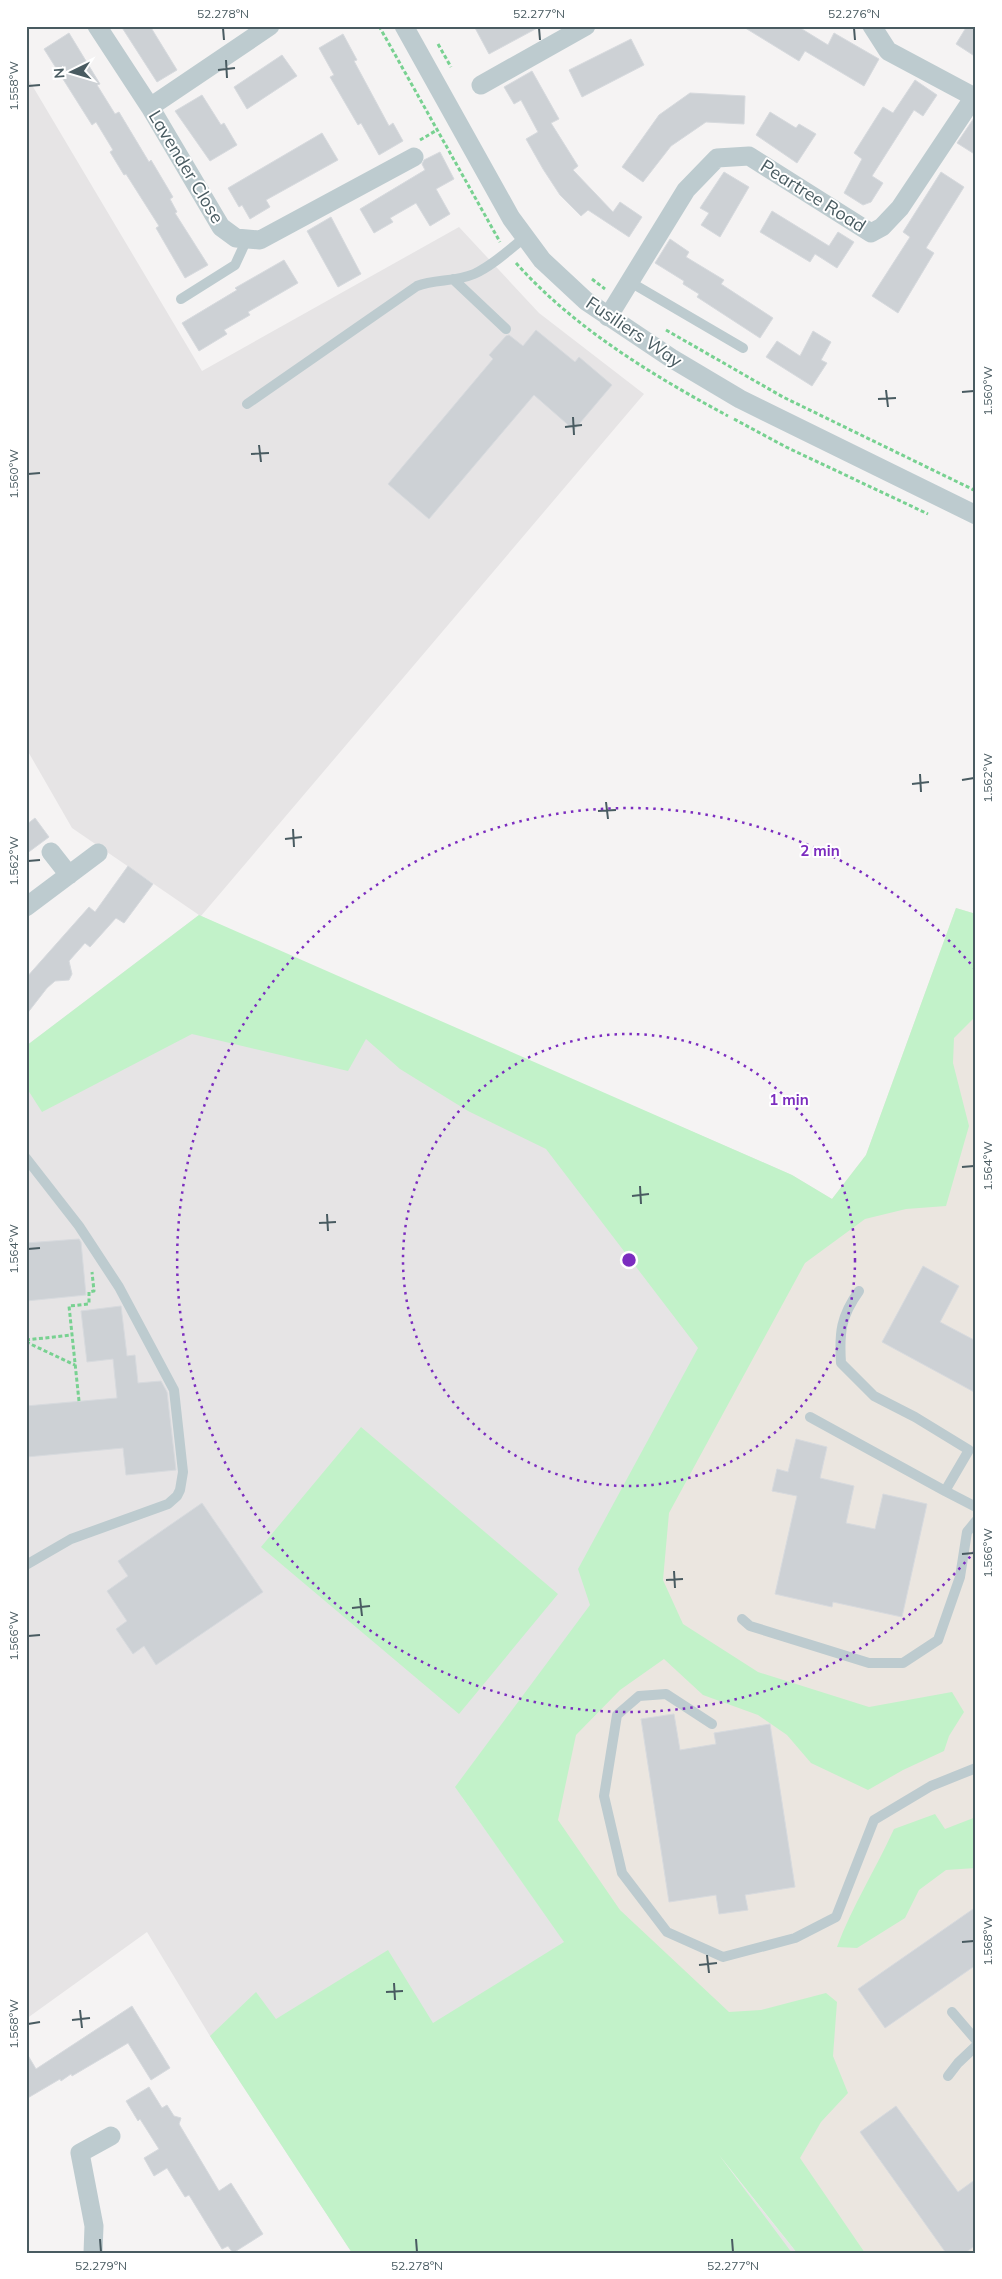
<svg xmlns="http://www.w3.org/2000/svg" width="1002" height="2279" font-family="Mulish,sans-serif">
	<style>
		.commercial { fill: #ebe6e0 }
		.education { fill: #e6e4e5 }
		.green { fill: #c2f2c9 }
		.building { fill: #cdd1d5; stroke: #d7dade }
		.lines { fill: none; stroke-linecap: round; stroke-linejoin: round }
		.path { stroke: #78d191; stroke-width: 3; stroke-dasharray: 4 2.5; stroke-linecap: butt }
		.lane { stroke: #bdcbcf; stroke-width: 10 }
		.street { stroke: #bdcbcf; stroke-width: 19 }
		.ticks { fill: none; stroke: #495b61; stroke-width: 2 }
		.ring { fill: none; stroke: #7b2cbf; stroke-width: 2.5; stroke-dasharray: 2.5 5 }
		.labels { text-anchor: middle; stroke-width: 4; stroke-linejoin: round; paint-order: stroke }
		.street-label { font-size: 18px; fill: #495b61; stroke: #fff }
		.centre { fill: #7b2cbf; stroke: #fff; stroke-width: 2.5 }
		.ring-label { font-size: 15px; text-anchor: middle; font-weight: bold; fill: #7b2cbf; stroke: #fff; stroke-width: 4; stroke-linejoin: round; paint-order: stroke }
		.neatline { fill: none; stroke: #495b61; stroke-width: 2 }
		.ticks-label { font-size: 12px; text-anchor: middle; fill: #495b61 }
	</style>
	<rect width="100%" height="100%" fill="#f5f3f3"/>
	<path class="commercial" d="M956,908l20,6v1339h-179l-335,-456 133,-233 237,-365 34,-44z"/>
	<path class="education" d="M26,75l176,296 257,-144 80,86 105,81 -443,522 73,34 518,225 40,24 -237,365 36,32 -169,201 239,336 96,120h-445l-142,-217 -63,-104 -121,87v-973l173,-131 -127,-87 -46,-80z"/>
	<path class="green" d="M956,908l20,6v102l-22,22 -1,25 16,63 -23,80 -40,3 -41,10 -60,44 -136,250 -6,67 20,44 75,48 111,35 83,-15 12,20 -15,24 -5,15 -41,19 -35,20 -57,-27 -24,-28 -29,-20 -55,-20 -39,-36 -44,31 -44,45 -18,85 62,90 109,102 32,-2 65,-17 11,9 -4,54 15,37 -27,29 -21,36 65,95h-68l-78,-98 73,98h-440l-142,-217 46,-44 20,27 112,-69 45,73 131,-81 -109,-155 135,-182 -12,-36 120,-221 -152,-199 -78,-38 -68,-42 -34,-30 -18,32 -156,-37 -150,78 -16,-25v-41l173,-131 593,260 40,24 34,-44z
		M361,1427l197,167 -99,120 -198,-167z
		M935,1814l10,15 31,-12v51l-30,2 -27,20 -14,28 -48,30 -20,-1c15,-41 39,-78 57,-118z"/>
	<path class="building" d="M121,26h29l27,44 -20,12z
		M474,26h67l-52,28z
		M742,26h55l31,19 6,-12 45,26 -15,27 -59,-35 -6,10z
		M967,26h9v31l-20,-13z
		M69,33l31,51 -3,1 18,29 4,-2 30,50 2,-2 22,37 -3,2 7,13 -2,1 33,52 -23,13 -29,-50 3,-2 -33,-52 -2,1 -14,-23 3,-2 -17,-28 -4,3 -48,-76z
		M343,34l14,26 -3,1 35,65 4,-3 10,18 -24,14 -18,-32 -3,2 -28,-48 4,-2 -15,-27z
		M631,39l13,26 -62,32 -13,-27z
		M282,55l15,21 -50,33 -13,-22z
		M532,71l27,48 -8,4 27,43 -5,4 40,42 7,-10 22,15 -13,20 -41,-27 -7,6 -21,-21 -17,-26 -17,-30 12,-7 -17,-32 -7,4 -10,-17z
		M915,80l22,15 -14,21 -9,-6 -42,66 11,7 -12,19 -8,3 -19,-12 18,-34 -8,-6 29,-46 10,6z
		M690,93l55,3 -1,28 -38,-2 -35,24 -28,36 -21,-15 37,-52z
		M202,95l19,30 3,-2 13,22 -27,16 -35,-50z
		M770,112l26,16 3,-4 17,10 -19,29 -41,-28z
		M976,115v40l-19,-12z
		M322,133l16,27 -72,40 4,7 -20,12 -8,-14 -3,2 -11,-19z
		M440,152l14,27 -18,10 14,25 -20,12 -14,-23 -26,15 3,4 -19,11 -14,-24 65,-39 -3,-6 2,-4z
		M724,172l25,15 -29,50 -19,-12 8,-12 -9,-5z
		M941,172l23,15 -38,61 8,5 -36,60 -26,-17 38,-59 -7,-5z
		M772,211l57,35 9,-14 16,10 -17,26 -22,-14 -5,8 -50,-30z
		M331,217l30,57 -23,13 -31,-56z
		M670,239l19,13 -3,5 38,23 -3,4 52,34 -13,20 -63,-41 2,-3 -16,-10 1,-3 -29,-18z
		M284,260l14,23 -50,29 2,3 -26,15 3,4 -28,17 -17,-28 55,-33 -2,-2z
		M536,330l39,32 4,-5 33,28 -38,45 -40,-35 -105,124 -41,-35 105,-125 -4,-4 17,-19 3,-1 14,11z
		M813,331l18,11 -10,18 6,3 -15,23 -46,-29 11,-16 23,15z
		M35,818l14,19 -23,17v-29z
		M128,866l25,18 -29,39 -8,-5 -26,29 -5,-4 -16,18 3,13 -3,6 -14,1 -8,7 -21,27v-37l63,-71 6,5z
		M79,1239l2,3 5,53 -60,6v-58z
		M923,1266l36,20 -19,36 36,19v52l-94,-51z
		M121,1306l6,50 8,-1 3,28 23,-2 6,11 9,78 -50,5 -3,-27 -97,9v-51l91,-8 -4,-39 -26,3 -6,-51z
		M796,1439l31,8 -7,31 34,8 -8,37 29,6 8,-35 44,10 -25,113 -69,-15 -1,5 -57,-13 22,-98 -25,-5 5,-22 11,3z
		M202,1503l61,89 -107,73 -12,-19 -11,8 -17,-25 11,-8 -20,-30 21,-15 -10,-15z
		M674,1714l6,36 36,-6 -2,-11 56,-9 25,163 -50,8 3,15 -29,4 -3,-19 -47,7 -28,-183z
		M976,1907v58l-91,63 -27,-39z
		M132,2006l38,62 -19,12 -23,-37 -56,33 -1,-2 -10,7 -1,-2 -34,20v-47l10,17z
		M149,2087l13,21 5,-3 7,11 7,2 -2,6 40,67 12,-8 32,51 -30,19 -5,-7 -6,3 -33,-54 -4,2 -18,-29 -13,8 -10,-18 15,-9 -19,-30 -2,2 -12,-20z
		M896,2106l62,86 18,-13v66l-11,8h-19l-86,-121z"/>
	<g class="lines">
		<path class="path" d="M379,26l121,216
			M438,44l13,23
			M420,140l17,-10
			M516,263c58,65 136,112 212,153
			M592,279l13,10
			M666,330l117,67 193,94
			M734,419l52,28 142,67
			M26,1340l46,-5
			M26,1342l49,23
			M79,1401l-10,-95 20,-2v-12l5,-1 -2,-19"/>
		<path class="lane" d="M453,279l53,50
			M630,282l113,66
			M181,299l54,-34 12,-26
			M247,404l170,-118c18,-7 38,-4 57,-12 18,-8 35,-24 50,-36
			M26,1158l53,68 40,61 55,103 9,82 -3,18 -3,6 -9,8 -97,35 -45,26
			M859,1291c-18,25 -20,41 -18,72l33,33 41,21 54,33 -24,41 31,16
			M810,1417l135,74
			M742,1619l8,7 119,37h34l35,-23 22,-63 7,-45 9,-11
			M712,1724l-46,-30 -27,2 -22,19 -13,81 18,77 45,59 56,25 72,-19 41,-21 38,-97 57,-34 45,-18
			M952,2012l24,28
			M948,2076l10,-13 18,-17"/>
		<path class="street" d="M97,26l53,81 71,120 15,11 24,2 154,-83
			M404,26l107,192 31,42 44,41 85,57 69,41 236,116
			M872,26l16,25 88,47
			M481,85l105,-59
			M150,107l120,-81
			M608,317l78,-127 31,-32 32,-2 122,77 11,-6 18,-19 74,-111
			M51,852l18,23
			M26,907l72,-54
			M93,2253l1,-27 -14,-73 31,-17"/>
	</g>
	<path class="ticks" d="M223,28l1,12M539,28l1,12M854,28l1,12M226,60l1,18M218,70l17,-2M28,86l12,-1M886,390l2,17M962,392l12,-1M878,399l18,-1M573,417l1,18M565,427l17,-2M259,445l2,17M251,454l18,-1M28,474l12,-1M920,774l1,18M962,780l12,-2M912,784l17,-2M606,802l2,17M598,811l18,-1M293,829l1,18M285,839l17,-2M28,861l12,-1M962,1167l12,-1M640,1186l1,18M632,1196l17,-2M327,1214l1,17M319,1223l17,-1M28,1249l12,-1M962,1554l12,-1M674,1571l1,17M666,1580l17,-1M360,1598l2,18M352,1608l18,-2M28,1636l12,-1M962,1942l12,-1M707,1955l2,18M699,1965l18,-2M394,1983l1,17M386,1992l17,-1M80,2010l2,18M72,2020l18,-2M28,2024l12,-2M100,2239l1,13M416,2239l1,13M732,2239l1,13"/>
	<g class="ring">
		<circle cx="629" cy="1260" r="226"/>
		<path d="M975 1551A452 452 0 1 1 975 969"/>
	</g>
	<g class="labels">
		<g class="street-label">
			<text transform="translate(186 167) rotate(59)" y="6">Lavender Close</text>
			<text transform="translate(813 196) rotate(32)" y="6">Peartree Road</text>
			<text transform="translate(634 332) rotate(34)" y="6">Fusiliers Way</text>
		</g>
	</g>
	<circle cx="629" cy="1260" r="8" class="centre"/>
	<g class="ring-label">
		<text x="820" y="856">2 min</text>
		<text x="789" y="1105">1 min</text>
	</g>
	<rect width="1002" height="2279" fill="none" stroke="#ffffff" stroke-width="55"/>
	<g transform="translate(72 72) rotate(265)" stroke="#ffffff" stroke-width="4" paint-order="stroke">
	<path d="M0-4L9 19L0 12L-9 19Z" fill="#495b61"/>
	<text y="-8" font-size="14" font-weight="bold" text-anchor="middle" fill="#495b61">N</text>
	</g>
	<rect x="28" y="28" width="946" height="2224" class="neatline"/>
	<g class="ticks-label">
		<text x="223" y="18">52.278°N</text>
		<text x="539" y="18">52.277°N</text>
		<text x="854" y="18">52.276°N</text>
		<text transform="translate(14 86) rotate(-90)" y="4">1.558°W</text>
		<text transform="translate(988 391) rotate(-90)" y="4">1.560°W</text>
		<text transform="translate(14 474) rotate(-90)" y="4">1.560°W</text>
		<text transform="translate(988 778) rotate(-90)" y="4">1.562°W</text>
		<text transform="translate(14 861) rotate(-90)" y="4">1.562°W</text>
		<text transform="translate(988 1166) rotate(-90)" y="4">1.564°W</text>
		<text transform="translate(14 1249) rotate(-90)" y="4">1.564°W</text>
		<text transform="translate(988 1553) rotate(-90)" y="4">1.566°W</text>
		<text transform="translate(14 1636) rotate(-90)" y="4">1.566°W</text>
		<text transform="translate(988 1941) rotate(-90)" y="4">1.568°W</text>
		<text transform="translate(14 2024) rotate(-90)" y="4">1.568°W</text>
		<text x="101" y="2270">52.279°N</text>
		<text x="417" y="2270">52.278°N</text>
		<text x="733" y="2270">52.277°N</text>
	</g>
</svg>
